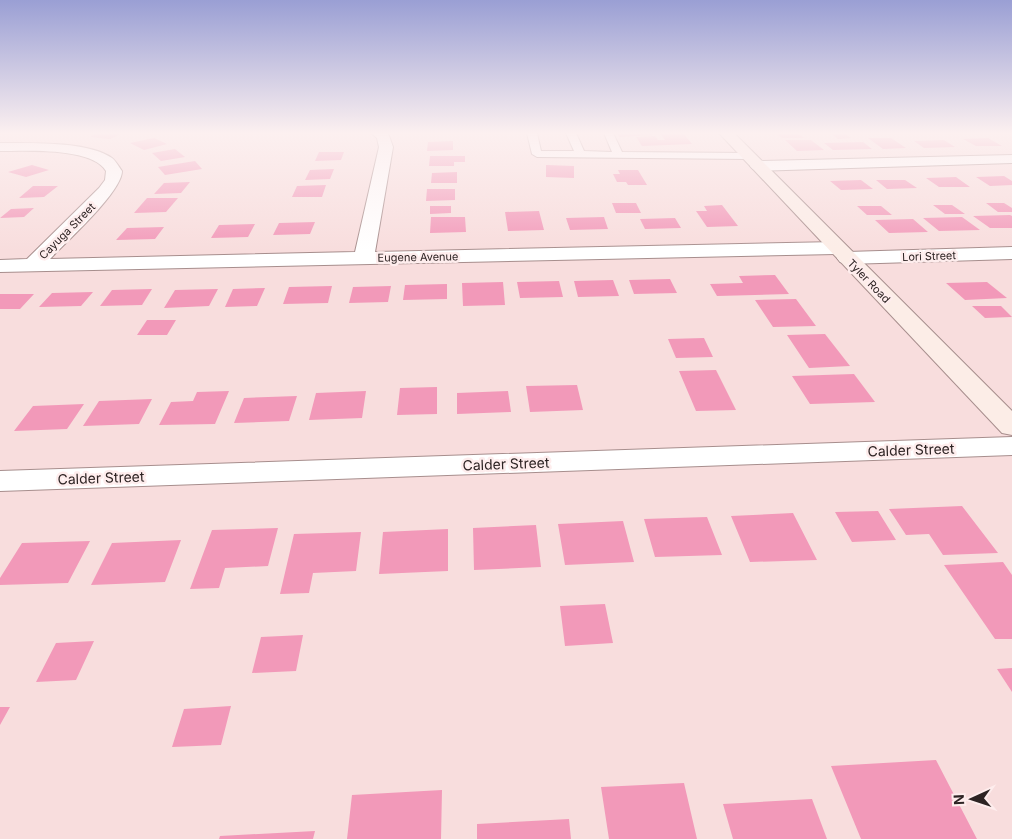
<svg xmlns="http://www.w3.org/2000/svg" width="1012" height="839" font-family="Inter,sans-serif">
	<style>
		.building { fill: #f299b9 }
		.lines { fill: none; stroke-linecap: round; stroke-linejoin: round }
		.lane-casing { stroke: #a78e8d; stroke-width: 2 }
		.street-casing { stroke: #a78e8d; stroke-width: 2 }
		.secondary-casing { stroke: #a78e8d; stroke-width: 2 }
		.lane { fill: #fff; fill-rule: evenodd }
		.street { fill: #fff; fill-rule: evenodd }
		.secondary { fill: #fcede7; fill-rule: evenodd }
		.labels { text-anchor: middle; stroke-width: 5; stroke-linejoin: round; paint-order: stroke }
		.far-street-label { font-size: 11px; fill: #2d2323; stroke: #feeded }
		.street-label { font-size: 14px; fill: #2d2323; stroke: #feeded }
	</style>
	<rect width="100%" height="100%" fill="#f8dddd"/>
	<path class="building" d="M97,133h26l-13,6 -20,-2z
		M617,133h36v2l-34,2z
		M660,133h23l9,11 -50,2 -6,-9 19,-1 3,4h7z
		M844,133l7,5 -13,1 -6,-5z
		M777,134h22l5,4h-22z
		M154,138l13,6 -23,6 -14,-7z
		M868,138h23l15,10 -23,1z
		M988,138l14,8h-26l-13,-7z
		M785,140h26l13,10 -27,1z
		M944,140l11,7 -31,1 -10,-7z
		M453,141v9l-26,1 1,-9z
		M863,142l9,7 -39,1 -9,-7z
		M175,149l10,8 -24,4 -9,-8z
		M319,152h25l-3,8 -26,1z
		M430,156h35v6h-11v4h-25z
		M195,161l7,8 -37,6 -7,-8z
		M32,165l17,5 -23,7 -18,-5z
		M546,165l28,1v12l-28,-1z
		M334,169l-4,10 -25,1 5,-10z
		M618,170h20l9,15h-19l-2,-3h-9l-4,-8h7z
		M457,172v11h-26l1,-10z
		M1004,176l8,5v4l-22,1 -14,-9z
		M956,177l14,10h-31l-13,-9z
		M861,180l12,9 -32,1 -11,-9z
		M876,180h29l12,8 -30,1z
		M190,182l-9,11 -27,1 10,-11z
		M326,185l-4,12h-30l5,-11z
		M33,186h25l-14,11 -25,1z
		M427,189h28v11l-29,1z
		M147,198h31l-12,14 -32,1z
		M612,203h24l5,10h-25z
		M986,203h18l8,5v4h-14z
		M722,205l16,21 -31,1 -11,-16h11l-3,-5z
		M933,205h19l13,9h-20z
		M430,206h21v7l-21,1z
		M857,206h24l11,9h-25z
		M34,208l-10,9 -24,1 11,-9z
		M539,211l5,19 -36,1 -3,-19z
		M1010,215l2,1v12h-22l-17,-12z
		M431,217h34l1,15 -36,1z
		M604,217l4,12 -38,1 -4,-12z
		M962,217l18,13 -41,1 -16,-13z
		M675,218l6,10 -36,1 -5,-10z
		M913,219l15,13 -39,1 -14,-13z
		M315,222l-5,12 -37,1 6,-12z
		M255,224l-7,13 -37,1 8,-13z
		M164,227l-9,12 -39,1 11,-12z
		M775,275l14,19 -72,2 -7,-12 33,-1 -4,-7z
		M670,279l7,14 -43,1 -5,-14z
		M613,280l6,16 -41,1 -4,-16z
		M559,281l4,16 -43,1 -3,-16z
		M503,282l2,23 -42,1 -1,-23z
		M987,282l20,16 -42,2 -19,-17z
		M447,284v15l-44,1 2,-15z
		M332,286l-4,17 -45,1 6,-17z
		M391,286l-3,16 -39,1 4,-16z
		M265,288l-8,18 -32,1 8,-18z
		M152,289l-10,16 -42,1 12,-16z
		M218,289l-9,17 -45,2 11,-18z
		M93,292l-12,14 -42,1 13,-14z
		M0,294h34l-14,15h-20z
		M796,299l20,27 -43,1 -18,-27z
		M972,306h29l11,11 -27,1z
		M147,320h29l-9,15h-30z
		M825,334l25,32 -41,2 -22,-33z
		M704,338l9,19 -37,1 -8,-19z
		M716,370l20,40 -40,1 -17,-40z
		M854,374l21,28 -65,2 -18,-28z
		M577,385l6,25 -53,2 -4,-26z
		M437,387v27l-40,1 3,-27z
		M229,391l-14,33 -56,1 12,-23 22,-1 4,-9z
		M366,391l-4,27 -53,2 7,-27z
		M508,391l3,21 -54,2v-21z
		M297,396l-8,25 -55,2 10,-25z
		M152,399l-13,25 -56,2 16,-25z
		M84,404l-17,25 -53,2 19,-25z
		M962,506l36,47 -55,2 -14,-21 -23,1 -17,-26z
		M878,511l18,29 -44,2 -17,-30z
		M793,513l24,47 -67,2 -19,-46z
		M707,517l15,38 -67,2 -11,-38z
		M623,521l11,41 -69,3 -7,-41z
		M536,525l5,42 -67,3 -1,-42z
		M278,528l-10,38 -43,2 -6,20 -29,1 22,-59z
		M448,529v42l-69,3 4,-42z
		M361,532l-5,39 -43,2 -4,20 -29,1 14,-60z
		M181,540l-16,42 -74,3 21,-42z
		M90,541l-22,42 -68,2v-7l22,-35z
		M1003,562l9,13v64h-17l-51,-74z
		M605,604l8,39 -48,3 -5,-40z
		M303,635l-7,36 -44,2 9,-36z
		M94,641l-18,39 -40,2 20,-39z
		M1012,668v24l-15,-23z
		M231,706l-10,39 -49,2 12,-38z
		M0,707h10l-10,18z
		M936,760l41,79h-116l-30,-73z
		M684,783l13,56h-88l-8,-52z
		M442,790l-1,49h-94l5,-44z
		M812,799l15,40h-94l-10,-35z
		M569,819l2,20h-94v-15z
		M315,831l-2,8h-94l1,-3z"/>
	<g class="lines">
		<g class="lane-casing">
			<path id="lane" d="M527,133h10l4,18h33l-8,-18h10l8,18 28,1 -8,-19h9l9,19 126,1 5,3 -5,3 -211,-2 -5,-3z"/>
		</g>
		<g class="street-casing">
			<path id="street" d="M371,133h17l5,14 -18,105 461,-10 7,2 3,4 -3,4 -7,2 -836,18v-12l27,-1 72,-71 6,-8 1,-9c-14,-24 -81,-20 -106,-20v-8c30,0 88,-2 112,15 4,3 7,9 10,13 0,21 -56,71 -72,88l305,-7 24,-105 -2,-9z
				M1012,155v8l-254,8 -5,-2 -3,-3 3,-3 5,-2z
				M1012,247v12l-165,5 -7,-2 -3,-4 3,-4 7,-2z
				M1012,437v18l-1012,36v-20z"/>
		</g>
		<g class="secondary-casing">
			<path id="secondary" d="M719,133h15l278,278v24l-10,-2z"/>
		</g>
		<use href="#lane" class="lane"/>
		<use href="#street" class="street"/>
		<use href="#secondary" class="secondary"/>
	</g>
	<linearGradient id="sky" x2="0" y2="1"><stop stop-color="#9a9fd4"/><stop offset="0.53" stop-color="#fcf0f0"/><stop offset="1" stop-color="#fcf0f0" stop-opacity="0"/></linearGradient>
	<rect width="1012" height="251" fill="url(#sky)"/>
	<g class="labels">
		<g class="far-street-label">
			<text transform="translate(67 231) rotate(-45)" y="4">Cayuga Street</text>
			<text transform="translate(929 256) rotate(-2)" y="4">Lori Street</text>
			<text transform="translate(418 257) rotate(-1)" y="4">Eugene Avenue</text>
			<text transform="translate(869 281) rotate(46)" y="4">Tyler Road</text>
		</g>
		<g class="street-label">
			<text transform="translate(911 450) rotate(-2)" y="5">Calder Street</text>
			<text transform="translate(506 464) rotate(-2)" y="5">Calder Street</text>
			<text transform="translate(101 478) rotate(-2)" y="5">Calder Street</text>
		</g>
	</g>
	<g transform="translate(972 799) rotate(267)" stroke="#feeded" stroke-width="4" paint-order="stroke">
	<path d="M0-4L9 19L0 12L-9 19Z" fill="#2d2323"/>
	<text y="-8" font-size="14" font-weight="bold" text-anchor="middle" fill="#2d2323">N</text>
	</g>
</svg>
